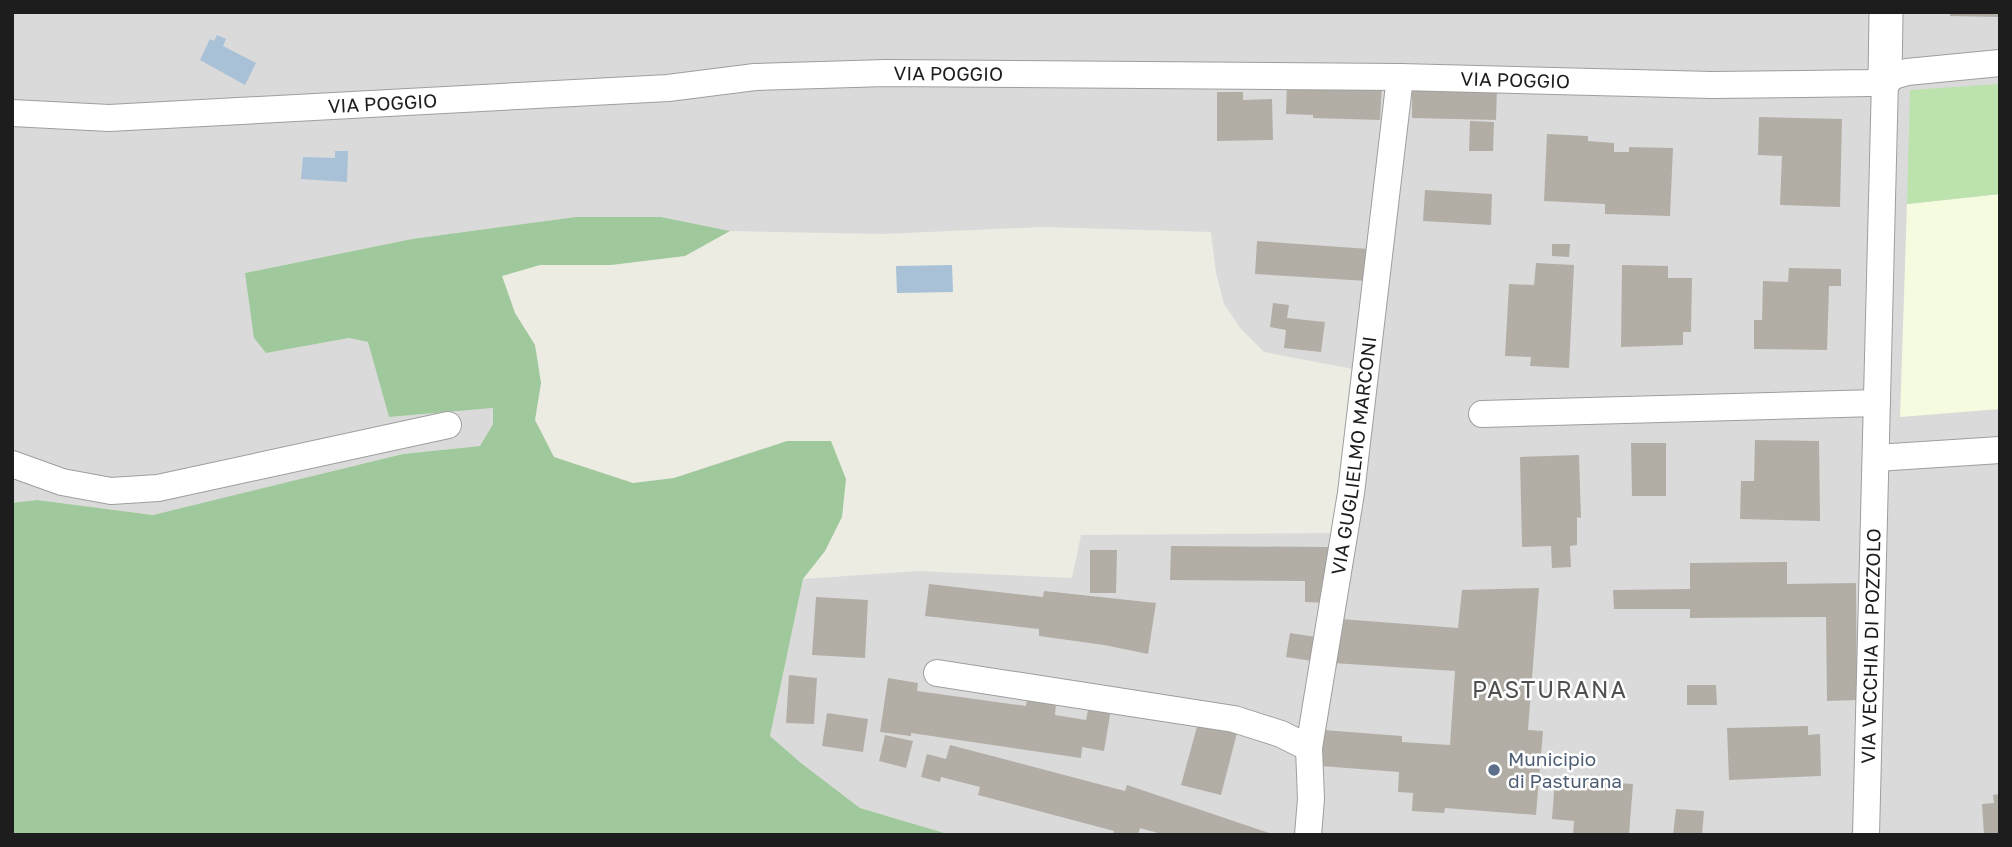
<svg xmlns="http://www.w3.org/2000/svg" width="2012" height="847" font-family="'Golos Text',sans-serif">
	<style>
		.residential { fill: #dbdada }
		.education { fill: #f5fbde }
		.grass { fill: #bce2ae }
		.forest { fill: #9fc89c }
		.water { fill: #a8c1d6 }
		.building { fill: #b2aea6 }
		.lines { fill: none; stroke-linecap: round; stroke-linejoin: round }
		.minor-casing { stroke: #9e9e9e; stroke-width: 28 }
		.tertiary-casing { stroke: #9e9e9e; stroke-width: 35 }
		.minor { stroke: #fff; stroke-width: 26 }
		.tertiary { stroke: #fff; stroke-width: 33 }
		.service-dot { fill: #5c6f8a; stroke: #fff; stroke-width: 2.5 }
		.labels { text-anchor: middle; stroke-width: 5; stroke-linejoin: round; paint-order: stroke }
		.street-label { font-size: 19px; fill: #1d1d1d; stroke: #fff }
		.service-label { font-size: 19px; fill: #4e5e75; stroke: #fff; text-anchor: start }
		.quarter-label { font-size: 23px; letter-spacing: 2px; fill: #505050; stroke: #fff }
	</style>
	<rect width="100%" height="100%" fill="#edece3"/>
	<path class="residential" d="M12,12h1988v823h-1049l-91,-27 -59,-45 -31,-27 33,-157 115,-8 154,7 9,-43 251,-2 21,-164 -89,-17 -23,-23 -17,-25 -8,-31 -5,-41 -168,-5 -160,7 -153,-3 -69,-14h-85l-164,22 -167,34 21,80 83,-15 20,4 20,75 104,-9v16l-13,22 -77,8 -250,61 -116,-15 -25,3z"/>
	<path class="education" d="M2000,194v215l-100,8 7,-213z"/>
	<path class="grass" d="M2000,84v110l-93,10 3,-114z"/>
	<path class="forest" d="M576,217h85l69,14 -45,25 -74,9h-71l-38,11 13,37 20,32 6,38 -6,37 19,37 79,26 41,-5 113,-37h44l15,38 -4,38 -17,34 -22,28 -33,157 31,27 59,45 91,27h-939v-332l25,-3 116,15 250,-61 77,-8 13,-22v-16l-104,9 -21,-75 -19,-4 -83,15 -12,-15 -9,-65 167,-34z"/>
	<path class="water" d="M217,35l9,4 -3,7 33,17 -11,22 -45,-25 10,-21 4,2z
		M335,151h13l-1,31 -46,-3 2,-22 32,1z
		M952,265l1,27 -56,1 -1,-27z"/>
	<path class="building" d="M1950,12h49v5l-49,-1z
		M1287,84l95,1 -2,35 -67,-2v-3l-27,-1z
		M1412,86l85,2 -1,32 -84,-2z
		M1217,92h26v8l29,-1 1,41 -56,1z
		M1759,117l83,2 -2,88 -60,-2 2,-49 -24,-1z
		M1470,121l24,1 -1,29h-24z
		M1547,134l41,2v5l26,2v9h15v-5l44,1 -3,68 -65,-2v-10l-61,-3z
		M1425,190l67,4 -1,31 -68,-4z
		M1257,241l112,8 -2,32 -112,-7z
		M1552,244h18l-1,13 -17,-1z
		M1536,263l38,2 -5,103 -39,-2 1,-9 -26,-1 4,-72 25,1z
		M1622,265l46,1v12h24l-1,54h-8v13l-62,2z
		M1789,268l52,1v17h-12l-2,64 -73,-1v-29h8l1,-39 25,1z
		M1273,303l16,2 -2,13 38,4 -4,30 -37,-4 2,-18 -16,-3z
		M1755,440l64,1 1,80 -80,-2 1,-38h13z
		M1631,443h35v53h-34z
		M1579,455l2,63 -4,-1v28l-7,1 1,21 -19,1 -1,-22 -29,1 -2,-90z
		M1171,546l159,1 -1,56 -24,-1v-21l-135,-1z
		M1090,550h27l-1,43h-26z
		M1787,562v22l69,-1 1,117 -30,1 -1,-84 -136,1v-9h-76l-1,-19 77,-1v-26z
		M929,584l114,13 1,-6 112,12 -8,51 -44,-9 -65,-9v-7l-114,-13z
		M1539,588l-11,142 15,1 -7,84 -91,-7 -1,5 -32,-2 1,-18 -15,-1 1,-20 -78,-6 2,-36 79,6v6l48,3 5,-74 -122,-8 8,-44 117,9 4,-38z
		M816,597l52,3 -3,58 -53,-3z
		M1290,633l26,4 -4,24 -26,-4z
		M789,675l28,3 -3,46 -28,-1z
		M888,678l30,5 -1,8 109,15 1,-7 29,5 -1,11 31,5 3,-14 22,3 -7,42 -22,-4 -1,11 -170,-25v3l-31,-4z
		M1687,685h29l1,20h-30z
		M827,713l41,6 -5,33 -41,-6z
		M1198,723l39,10 -16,62 -40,-10z
		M1808,726v9l12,-1 1,42 -92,4 -2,-52z
		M885,735l28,6 -7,27 -27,-7z
		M950,745l175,46 2,-6 148,50h-110l-25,-7 -2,7h-25l1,-4 -136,-36 2,-8 -39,-10 -1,5 -19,-5 6,-23 19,5z
		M1555,779l78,5 -4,51h-56l1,-14 -22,-2z
		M2000,794v41h-16l-2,-31 12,-1 -1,-8z
		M1676,809l28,2 -2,24h-29z"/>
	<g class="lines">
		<g class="minor-casing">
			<g id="minor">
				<path id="s1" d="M12,113l97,5 559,-30 87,-11 131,-4 514,4 312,8 91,-1 67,-1 37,-11 93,-9"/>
				<path d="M1482,414l395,-11"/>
				<path d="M1876,458l124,-8"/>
				<path d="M12,464l50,18 49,9 47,-3 290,-63"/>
				<path d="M937,673l297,46 47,15 28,14"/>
				<path id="s2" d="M1308,835l3,-36 -2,-51 42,-255 49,-416"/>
				<path id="s3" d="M1866,835l19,-755"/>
			</g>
		</g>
		<g class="tertiary-casing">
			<path id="tertiary" d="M1885,80l1,-68"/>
		</g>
		<use href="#minor" class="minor"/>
		<use href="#tertiary" class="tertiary"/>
	</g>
	<circle class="service-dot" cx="1494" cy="770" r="7"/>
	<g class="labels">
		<g class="street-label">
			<text dy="7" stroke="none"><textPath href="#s1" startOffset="938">VIA POGGIO</textPath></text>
			<text dy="7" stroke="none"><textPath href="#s1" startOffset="1505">VIA POGGIO</textPath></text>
			<text dy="7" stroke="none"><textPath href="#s1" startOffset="371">VIA POGGIO</textPath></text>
			<text dy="7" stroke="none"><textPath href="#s2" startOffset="383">VIA GUGLIELMO MARCONI</textPath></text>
			<text dy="7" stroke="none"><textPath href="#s3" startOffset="189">VIA VECCHIA DI POZZOLO</textPath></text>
		</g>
		<g class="service-label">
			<text x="1508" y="766">Municipio<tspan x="1508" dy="22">di Pasturana</tspan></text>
		</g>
		<g class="quarter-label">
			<text x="1550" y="698">PASTURANA</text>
		</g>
	</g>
	<rect width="2012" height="847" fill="none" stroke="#1d1d1d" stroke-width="28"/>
</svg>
